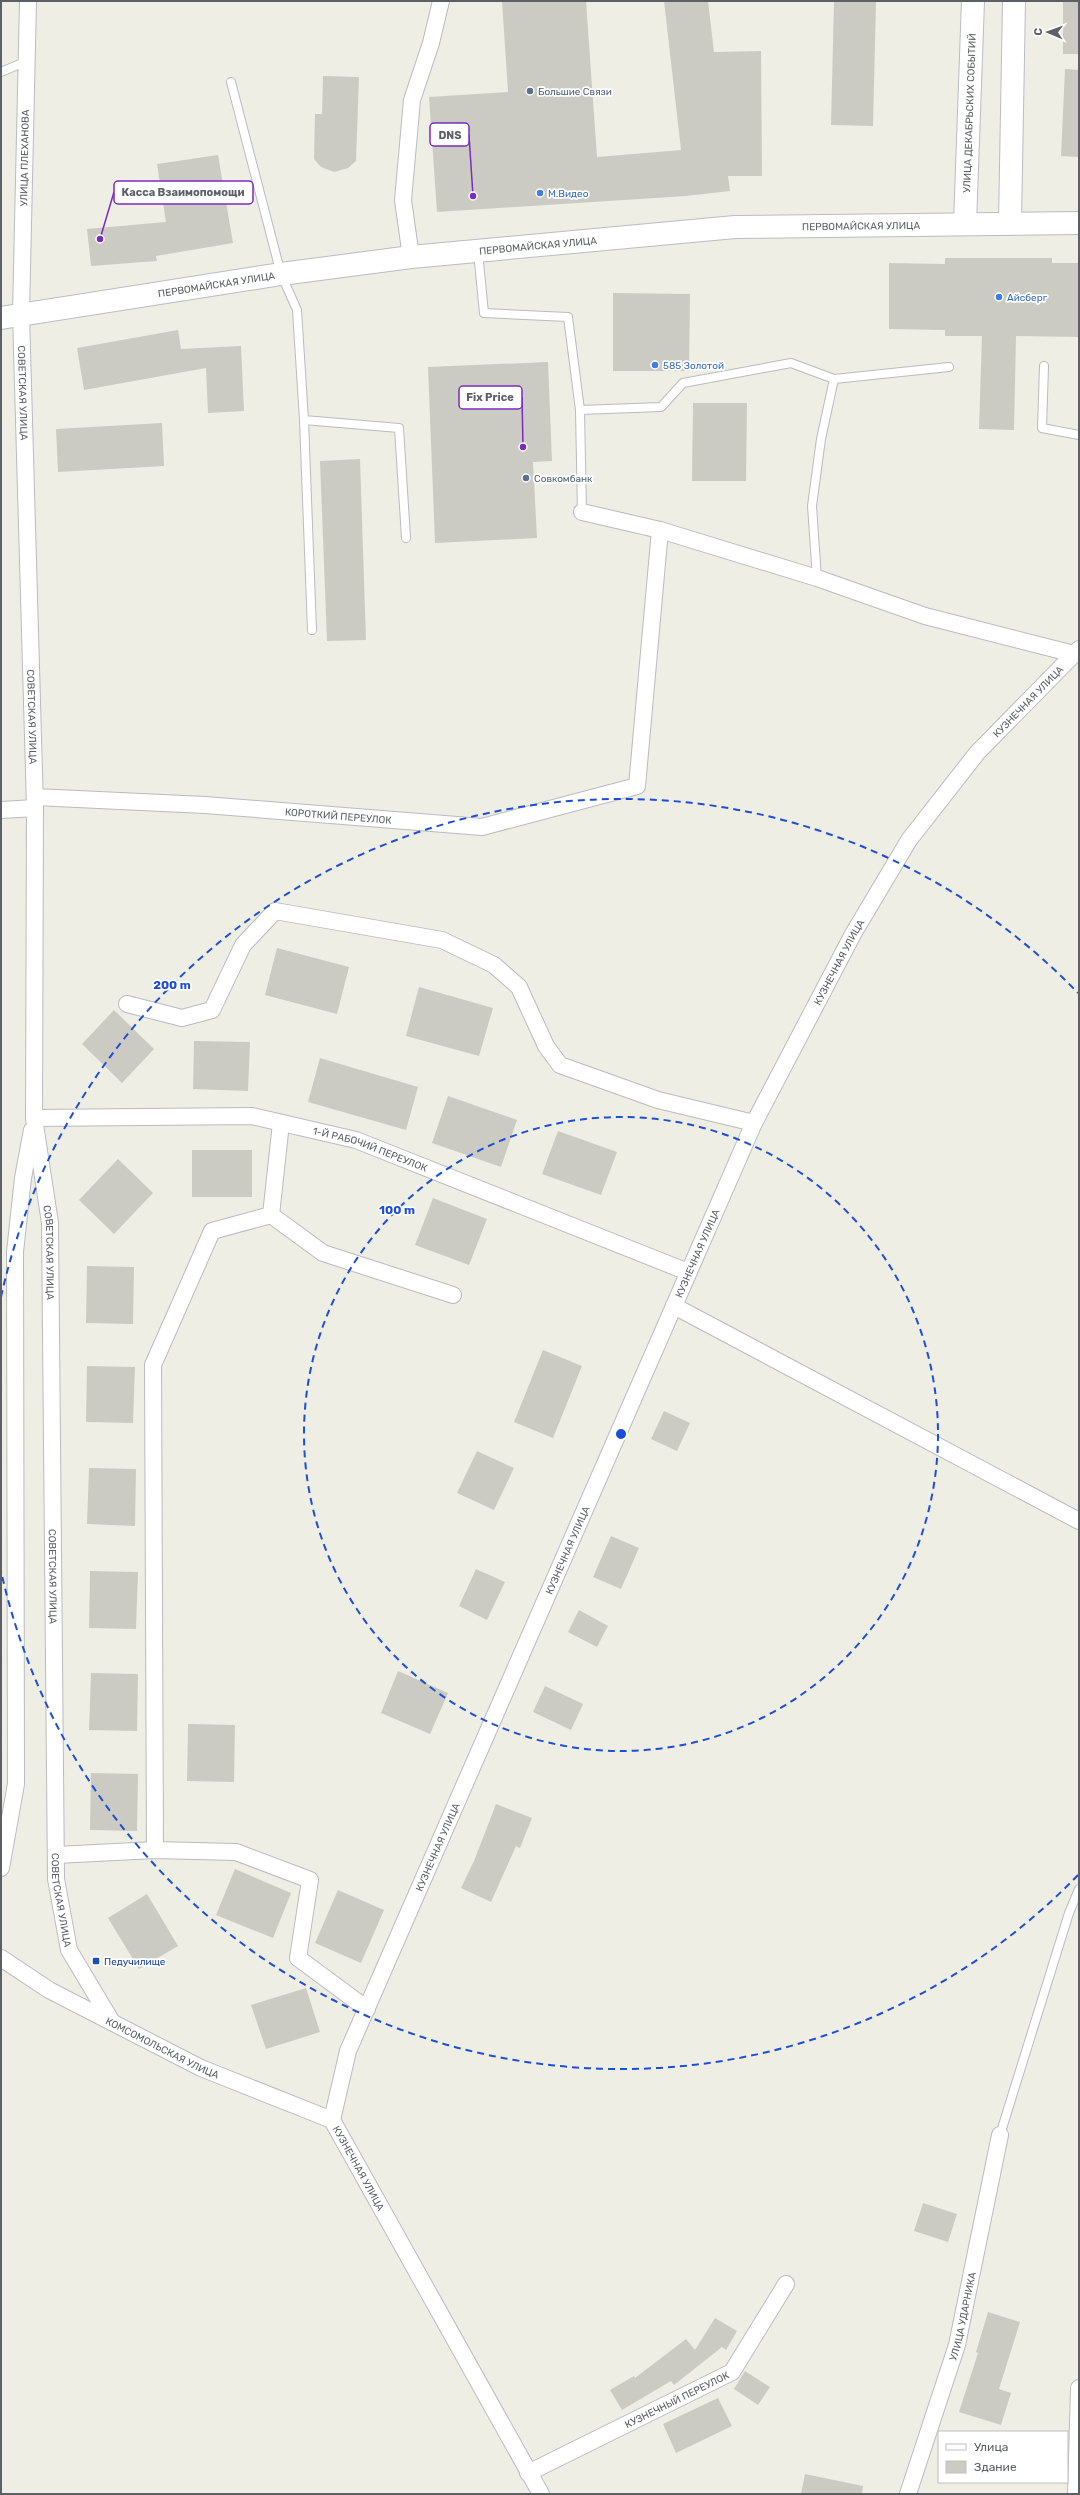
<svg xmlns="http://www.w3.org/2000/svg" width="1080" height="2495" font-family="Rubik,sans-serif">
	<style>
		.building { fill: #cccbc3 }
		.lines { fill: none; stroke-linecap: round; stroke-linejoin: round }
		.lane-casing { stroke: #b9bbc0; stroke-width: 10 }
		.street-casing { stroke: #b9bbc0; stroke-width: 18 }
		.secondary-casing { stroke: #b9bcc3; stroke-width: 24 }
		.lane { stroke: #fff; stroke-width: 8 }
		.street { stroke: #fff; stroke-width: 16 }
		.secondary { stroke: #fff; stroke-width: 22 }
		.ring { fill: none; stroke: #1d4ed8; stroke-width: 2; stroke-dasharray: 7 5 }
		.service-dot { fill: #5c6f8a; stroke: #fff; stroke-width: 1.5 }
		.shop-dot { fill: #3f7fe0; stroke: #fff; stroke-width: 1.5 }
		.transit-dot { fill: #1a4fb4; stroke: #fff; stroke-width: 1.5 }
		.labels { text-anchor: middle; stroke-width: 3.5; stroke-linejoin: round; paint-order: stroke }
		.service-label { font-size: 10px; fill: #4e5e75; stroke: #fff; text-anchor: start }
		.street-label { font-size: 10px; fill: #5c5f65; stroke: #fff }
		.shop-label { font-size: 10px; fill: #366cbe; stroke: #fff; text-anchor: start }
		.transit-label { font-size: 10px; fill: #164399; stroke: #fff; text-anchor: start }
		.centre { fill: #1d4ed8; stroke: #fff; stroke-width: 2 }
		.ring-label { font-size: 12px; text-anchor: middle; font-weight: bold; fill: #1d4ed8; stroke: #fff; stroke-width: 3.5; stroke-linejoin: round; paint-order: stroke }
		.leader { fill: none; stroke: #7b2cbf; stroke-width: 1.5 }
		.callout-dot { fill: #7b2cbf; stroke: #fff; stroke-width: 1.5 }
		.callout { fill: #fff; stroke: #7b2cbf; stroke-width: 1.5 }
		.callout-label { font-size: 11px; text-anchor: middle; font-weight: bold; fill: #5c5f65 }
	</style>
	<rect width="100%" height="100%" fill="#efeee4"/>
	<path class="building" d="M502,1h84l11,156 84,-7 -17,-149h44l6,51 47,-1 1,125h-34l2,15 -44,5 -249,16 -8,-115 79,-5z
		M834,1h42l-3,125 -42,-1z
		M1063,1h16v53h-16z
		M1065,69l14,1v87l-18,-1z
		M323,76l36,1 -3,84 -8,7 -14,4 -13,-5 -7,-8 1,-45h7z
		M218,155l15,88 -77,13 1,5 -66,5 -4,-37 79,-7 -9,-58z
		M945,258h107v5h27v74l-63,-1 -2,94 -35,-1 3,-93h-37v-6l-56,-1v-66l56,1z
		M613,293l77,1 -1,77h-76z
		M178,330l3,19 60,-3 3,65 -36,2 -2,-45 -122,22 -7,-42z
		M548,362l4,99 -19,1 4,76 -102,5 -7,-176z
		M693,403h54l-1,78h-54z
		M162,423l2,43 -106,6 -2,-43z
		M360,459l6,181 -39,1 -7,-180z
		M277,948l72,19 -12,47 -72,-19z
		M419,987l74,21 -14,48 -73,-20z
		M114,1010l40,39 -32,34 -40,-39z
		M194,1041l56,1 -2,49 -55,-2z
		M320,1058l98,29 -12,43 -98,-28z
		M448,1096l69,24 -16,47 -69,-24z
		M558,1131l59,21 -16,43 -59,-21z
		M192,1150h60v47h-60z
		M118,1159l35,34 -39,41 -35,-34z
		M433,1198l54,21 -18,46 -54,-20z
		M87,1266l47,1 -1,57 -47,-1z
		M543,1350l39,16 -29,72 -39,-16z
		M87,1366l48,1 -2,56 -47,-1z
		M664,1411l26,12 -13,28 -26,-12z
		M477,1451l37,17 -20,42 -37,-17z
		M89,1468l47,1 -1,57 -48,-2z
		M611,1536l28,12 -18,41 -28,-12z
		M476,1569l29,13 -18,38 -28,-14z
		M90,1571l48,1 -2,57 -47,-1z
		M579,1610l29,16 -11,21 -29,-15z
		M398,1671l50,22 -18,41 -49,-21z
		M91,1673l47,1 -1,57 -48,-1z
		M545,1686l38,18 -12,26 -38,-18z
		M188,1724l47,1 -1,57 -47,-1z
		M91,1773l47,1 -1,57 -47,-1z
		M496,1804l36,14 -12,30 -4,-2 -25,56 -30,-14 13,-27z
		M235,1869l56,24 -18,45 -57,-23z
		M338,1890l46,20 -23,53 -46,-20z
		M147,1894l31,52 -39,23 -31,-51z
		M306,1988l14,44 -54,17 -15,-44z
		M923,2203l34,11 -9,28 -34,-11z
		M988,2312l32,10 -21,67 12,4 -10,32 -42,-13 19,-59 -2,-1z
		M715,2318l22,13 -11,19 -4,-3 -48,38 -3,-4 -49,29 -12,-20 24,-14 1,2 51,-39 9,11z
		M745,2371l25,16 -12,18 -24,-16z
		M718,2398l14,28 -56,27 -13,-29z
		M805,2474l58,12 -1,8h-61z"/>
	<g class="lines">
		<g class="lane-casing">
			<path id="lane" d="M1,72l26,-11
				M231,82l50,192 16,36 7,110 8,210
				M478,252l6,61 84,4 12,93 2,102
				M1044,366l-2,62 37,7
				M580,410l81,-3 22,-24 108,-20 43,16 115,-12
				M304,420l95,8 7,110
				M817,578l-5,-72 9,-67 13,-60
				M1000,2135l69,-222 10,-24"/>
		</g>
		<g class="street-casing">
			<g id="street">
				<path id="s1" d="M28,1l-7,313 14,494 -1,310 16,105 6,656 13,71 43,72"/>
				<path d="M411,257l-8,-57 9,-100 19,-57 10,-42"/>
				<path d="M582,512l78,18 157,48 108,38 149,38"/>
				<path id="s2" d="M35,797l170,8 277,22 155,-41 23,-256"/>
				<path d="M1,810l34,-2"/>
				<path d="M127,1004l55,14 30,-8 31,-65 32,-34 167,29 52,25 25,22 27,59 14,19 98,35 96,23"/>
				<path id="s3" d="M34,1118l218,-2 104,24 332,132"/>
				<path d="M271,1215l52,38 130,42"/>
				<path d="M674,1306l405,215"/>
				<path d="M155,1850l-2,-485 59,-134 59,-16 10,-92"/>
				<path d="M56,1855l99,-5 81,2 74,28 -12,78 69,51"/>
				<path d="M1,1868l15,-84 -1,-532 8,-74 9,-48"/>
				<path id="s4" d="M1,1958l48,32 152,78 131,52"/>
				<path id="s5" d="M528,2473l204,-101 54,-88"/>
				<path id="s6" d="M541,2494l-209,-374 16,-69 406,-928 99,-189 56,-94 68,-87 102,-104"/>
				<path id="s7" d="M908,2494l49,-149 43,-210"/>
				<path d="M1076,2494l3,-106"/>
			</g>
		</g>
		<g class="secondary-casing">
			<g id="secondary">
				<path d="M1010,222l4,-221"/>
				<path id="s8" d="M965,224l8,-223"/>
				<path id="s9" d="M1,318l280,-44 130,-17 324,-30 344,-4"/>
			</g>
		</g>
		<use href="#lane" class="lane"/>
		<use href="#street" class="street"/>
		<use href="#secondary" class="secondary"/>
	</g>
	<g class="ring">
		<circle cx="621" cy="1434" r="317"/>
		<path d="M1078 1875A635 635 0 0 1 1 1571M1 1297A635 635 0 0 1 1078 993"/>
	</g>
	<g class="service-dot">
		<circle cx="530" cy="91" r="4"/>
		<circle cx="526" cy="478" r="4"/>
	</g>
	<g class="shop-dot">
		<circle cx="540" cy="193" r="4"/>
		<circle cx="999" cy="297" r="4"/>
		<circle cx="655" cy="365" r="4"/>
	</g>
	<rect class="transit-dot" x="92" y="1957" width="8" height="8" rx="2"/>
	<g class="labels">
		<g class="service-label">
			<text x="538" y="95">Большие Связи</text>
			<text x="534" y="482">Совкомбанк</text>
		</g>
		<g class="street-label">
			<text dy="4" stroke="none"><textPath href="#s8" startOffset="111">УЛИЦА ДЕКАБРЬСКИХ СОБЫТИЙ</textPath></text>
			<text transform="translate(24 158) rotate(-89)" y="4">УЛИЦА ПЛЕХАНОВА</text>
			<text dy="4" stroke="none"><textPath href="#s9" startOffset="866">ПЕРВОМАЙСКАЯ УЛИЦА</textPath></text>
			<text dy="4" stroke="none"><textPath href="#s9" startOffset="542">ПЕРВОМАЙСКАЯ УЛИЦА</textPath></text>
			<text dy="4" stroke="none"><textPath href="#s9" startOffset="218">ПЕРВОМАЙСКАЯ УЛИЦА</textPath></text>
			<text dy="4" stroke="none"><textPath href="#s1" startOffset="392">СОВЕТСКАЯ УЛИЦА</textPath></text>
			<text dy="4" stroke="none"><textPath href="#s6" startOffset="2018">КУЗНЕЧНАЯ УЛИЦА</textPath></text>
			<text dy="4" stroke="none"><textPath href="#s1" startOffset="716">СОВЕТСКАЯ УЛИЦА</textPath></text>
			<text dy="4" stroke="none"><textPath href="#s2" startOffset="304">КОРОТКИЙ ПЕРЕУЛОК</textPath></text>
			<text dy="4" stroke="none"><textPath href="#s6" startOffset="1694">КУЗНЕЧНАЯ УЛИЦА</textPath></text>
			<text dy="4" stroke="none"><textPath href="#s3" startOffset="341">1-Й РАБОЧИЙ ПЕРЕУЛОК</textPath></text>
			<text dy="4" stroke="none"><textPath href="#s1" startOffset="1253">СОВЕТСКАЯ УЛИЦА</textPath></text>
			<text dy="4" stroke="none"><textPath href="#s6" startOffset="1370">КУЗНЕЧНАЯ УЛИЦА</textPath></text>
			<text dy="4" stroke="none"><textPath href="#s6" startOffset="1046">КУЗНЕЧНАЯ УЛИЦА</textPath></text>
			<text dy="4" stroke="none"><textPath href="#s1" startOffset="1577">СОВЕТСКАЯ УЛИЦА</textPath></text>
			<text dy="4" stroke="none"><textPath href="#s6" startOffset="722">КУЗНЕЧНАЯ УЛИЦА</textPath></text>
			<text dy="4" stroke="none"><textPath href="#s1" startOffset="1901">СОВЕТСКАЯ УЛИЦА</textPath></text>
			<text dy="4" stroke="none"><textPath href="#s4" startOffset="185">КОМСОМОЛЬСКАЯ УЛИЦА</textPath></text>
			<text transform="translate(359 2168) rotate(61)" y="4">КУЗНЕЧНАЯ УЛИЦА</text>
			<text dy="4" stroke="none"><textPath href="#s7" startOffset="186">УЛИЦА УДАРНИКА</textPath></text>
			<text dy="4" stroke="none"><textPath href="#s5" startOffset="166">КУЗНЕЧНЫЙ ПЕРЕУЛОК</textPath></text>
		</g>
		<g class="shop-label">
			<text x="548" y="197">М.Видео</text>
			<text x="1007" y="301">Айсберг</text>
			<text x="663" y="369">585 Золотой</text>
		</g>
		<g class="transit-label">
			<text x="104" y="1965">Педучилище</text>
		</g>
	</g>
	<circle cx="621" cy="1434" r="6" class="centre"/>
	<g class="ring-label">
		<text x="172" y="989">200 m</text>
		<text x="397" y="1214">100 m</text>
	</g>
	<path class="leader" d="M473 196L469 135M100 239L114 192M523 447L522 397"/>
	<g class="callout-dot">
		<circle cx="473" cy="196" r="4"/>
		<circle cx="100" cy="239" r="4"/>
		<circle cx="523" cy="447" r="4"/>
	</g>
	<g class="callout">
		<rect x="430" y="123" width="39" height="23" rx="4"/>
		<rect x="114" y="181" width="139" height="23" rx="4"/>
		<rect x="459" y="386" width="63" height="23" rx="4"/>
	</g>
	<g class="callout-label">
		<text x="450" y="139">DNS</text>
		<text x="183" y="196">Касса Взаимопомощи</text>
		<text x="490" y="401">Fix Price</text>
	</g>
	<rect width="1080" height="2495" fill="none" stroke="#5c5f65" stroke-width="4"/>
	<rect x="938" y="2431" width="130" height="52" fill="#ffffff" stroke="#bebfc1"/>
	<rect x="946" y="2444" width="20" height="6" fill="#ffffff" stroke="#bebfc1"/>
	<text x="974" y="2451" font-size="12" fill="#5c5f65">Улица</text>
	<rect x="946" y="2461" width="20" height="12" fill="#cccbc3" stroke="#bebfc1"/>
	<text x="974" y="2471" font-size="12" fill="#5c5f65">Здание</text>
	<g transform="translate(1048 32) rotate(272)" stroke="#ffffff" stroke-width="3" paint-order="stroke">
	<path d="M0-3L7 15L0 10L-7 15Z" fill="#5c5f65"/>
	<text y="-6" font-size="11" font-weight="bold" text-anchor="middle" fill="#5c5f65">С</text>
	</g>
</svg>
